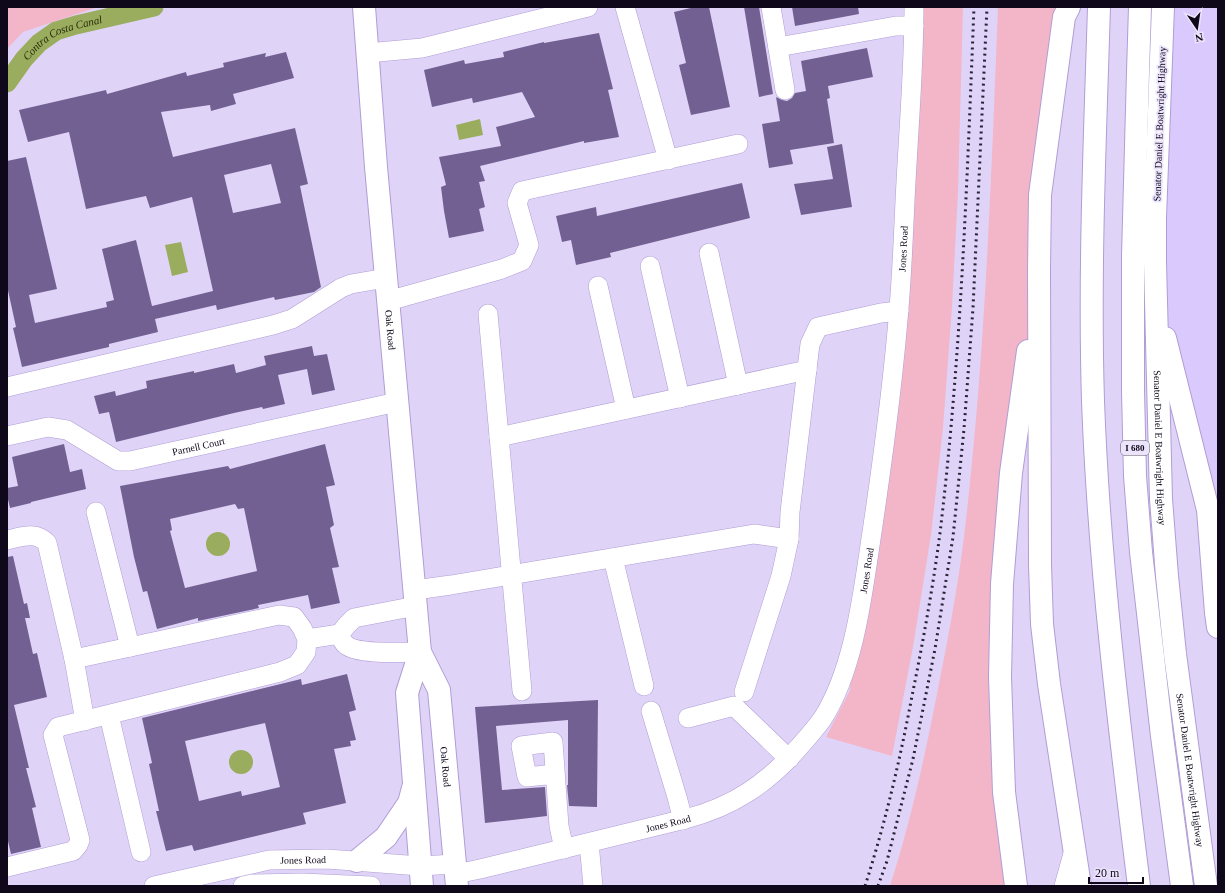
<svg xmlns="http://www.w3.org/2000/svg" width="1225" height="893" font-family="'Times New Roman',serif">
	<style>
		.built { fill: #dac9fd }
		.green { fill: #f2b6c8 }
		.water { fill: #9aac5d }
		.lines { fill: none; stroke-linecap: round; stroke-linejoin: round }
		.canal { stroke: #9aac5d; stroke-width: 19 }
		.building { fill: #726093; fill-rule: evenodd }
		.minor-casing { stroke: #b09dd5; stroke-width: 20 }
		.major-casing { stroke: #b09dd5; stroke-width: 24 }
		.highway-casing { stroke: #b09dd5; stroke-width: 24 }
		.minor { stroke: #fff; stroke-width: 19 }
		.major { stroke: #fff; stroke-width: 22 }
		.highway { stroke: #fff; stroke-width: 22 }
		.rail { stroke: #2a2237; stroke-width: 3; stroke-dasharray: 2 4; stroke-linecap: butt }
		.labels { text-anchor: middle; stroke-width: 3.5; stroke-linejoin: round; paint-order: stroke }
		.shield { fill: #ebe4fb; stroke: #514a5e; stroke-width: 1 }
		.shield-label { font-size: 9px; font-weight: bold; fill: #0f081b }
		.street-label { font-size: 10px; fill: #0f081b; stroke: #ebe4fb }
		.water-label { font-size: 11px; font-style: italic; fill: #29300d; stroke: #ebe4fb }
	</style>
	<rect width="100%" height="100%" fill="#dfd4f8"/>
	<path class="built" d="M1163,7h55v620l-10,-117 -53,-214z"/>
	<path class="green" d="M7,7h91l-75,25 -16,17z
		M914,7h49l-5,185 -6,115 -9,121 -12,107 -18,112 -21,109 -66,-19 24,-47 3,-49 30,-180z
		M998,7h71l-67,577 14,302h-126c19,-59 33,-121 45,-182 11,-55 22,-111 29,-167 21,-176 27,-353 34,-530z"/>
	<path class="water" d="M480,119l3,16 -24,5 -3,-15z
		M181,242l7,30 -16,4 -7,-31z
		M206 544a12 12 0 1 1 24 0a12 12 0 1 1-24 0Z
		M229 762a12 12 0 1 1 24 0a12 12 0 1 1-24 0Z"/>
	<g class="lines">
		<path class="canal" id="s1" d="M7,83l17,-24 15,-16 17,-12 20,-6 78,-18"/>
	</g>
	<path class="building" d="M695,7h14l21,100 -39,8 -12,-50 7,-2 -12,-51z
		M744,7h15l14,87 -14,3z
		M792,7h66l1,7 -64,12z
		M599,33l14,56 -5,1 11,47 -35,6v-2l-104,25 5,15 -6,1 6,25 -6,2 5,22 -35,7 -5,-27 -3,-24 5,-2 -7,-28 62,-11 -5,-19 39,-10 -13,-25 -49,11 -1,-5 -40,9 -8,-37 40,-10 1,4 39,-7 -1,-5 41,-10v1z
		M867,48l6,29 -45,9 2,12 -3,1 7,44 -44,7 3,14 -24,4 -7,-44 18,-3 -4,-24 6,3 5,1 5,-3 3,-5 11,-2 -5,-30z
		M286,52l8,26 -61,16 3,10 -25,7 -1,-6 -49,7 12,45 122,-29 13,56 -8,2 21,101 -7,5 -39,8 -1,-3 -57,13 -1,-5 -61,14 3,13 -49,12v3l-87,20 -9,-39 3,-1 -9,-41v-125l19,-4 31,132 -28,6 6,28 72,-16 -1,-5 8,-2 -12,-51 34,-9 16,66 61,-15 -21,-94 -42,11 -4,-12 -60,13 -17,-77 -41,10 -9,-32 87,-20 1,4 79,-22 1,4 37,-9 -1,-4 43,-10 -1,4zM271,164l10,39 -48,10 -9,-38z
		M842,144l10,63 -51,8 -7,-31 39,-5 -6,-32z
		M742,183l8,35 -140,35 1,4 -35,8 -5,-25 -9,2 -6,-26 40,-9 1,9z
		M312,346l2,10 13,-2 8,36 -23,5 -5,-26 -29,6 7,29 -22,5 -1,-2 -28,6 -118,29 -7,-30 -10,2 -5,-18 21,-5 1,5 31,-8 -1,-7 48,-10v2l40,-9 2,9 30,-8 -2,-9z
		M64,444l6,28 12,-3 4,20 -55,13v1l-21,5 -3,-13v-7l11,-2 -6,-29z
		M325,444l10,41 -9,2 8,38 -4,3 9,39 -7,1 8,35 -29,6 -3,-14 -50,10 1,3 -61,13v-3l-41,11 -10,-38 -4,1 -9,-35 -14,-71 108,-20 2,3zM235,504l3,5 6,-1 13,63 -72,17 -15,-57 2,-1 -2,-11z
		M13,556l11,48 3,-1 3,15h-5l8,36 4,-1 10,44 -33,8 15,63h-3l10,39 -4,1 9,39 -30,7 -4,-17v-280z
		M347,674l9,36 -7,2 7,28 -6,1 1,5 -17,3 12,54 -43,10 3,11 -112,27 -2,-6 -26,6 -10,-40h3l-10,-47 3,-1 -10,-45 159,-39 1,6zM265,723l15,64 -38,9 -1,-5 -42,10 -14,-60z
		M598,700l-1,107 -28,-1 -2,-21h1v-65l-72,6 6,64 43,-3 2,29 -62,7 -10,-116z"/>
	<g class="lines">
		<g class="minor-casing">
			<g id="minor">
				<path d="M625,7l43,153"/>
				<path d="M771,7l14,83"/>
				<path d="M778,47l118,-21h18"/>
				<path d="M367,53l55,-5 166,-41"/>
				<path d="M709,253l29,132"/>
				<path d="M650,266l30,132"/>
				<path d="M598,286l28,123"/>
				<path d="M388,301l114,-32 20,-8 7,-16 -12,-42 5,-12 216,-47"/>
				<path d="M488,314l34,377"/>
				<path d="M7,387l266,-62 19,-6 49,-31 10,-4 35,-6"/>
				<path id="s2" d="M7,436l41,-9 19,3 51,31h12l267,-59"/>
				<path d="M499,437l308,-67"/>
				<path d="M96,512l34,135"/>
				<path d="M7,540c15,-3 28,-9 40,3l27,116 11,62"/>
				<path d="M613,558l31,128"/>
				<path d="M415,590l36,-5 303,-51 35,5 1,-27 20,-168 8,-17 63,-14 18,-2"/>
				<path d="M416,606l-62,12 -8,8 -6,8c1,4 3,9 6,11 12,10 57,7 74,7"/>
				<path d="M307,639l33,-5"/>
				<path d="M744,692l37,-116 8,-37"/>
				<path d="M651,711l26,86 6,23"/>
				<path d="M109,715l32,137"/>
				<path d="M688,718l46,-12 55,53"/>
				<path d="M555,774l-28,3 -6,-31 32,-4 6,84 5,23"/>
				<path d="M589,843l4,43"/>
				<path d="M7,867l66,-16 5,-6 2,-5 -27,-105 5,-8 222,-55 17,-7 9,-13 1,-13 -5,-11 -8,-11 -15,-2 -205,44"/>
				<path id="s3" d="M456,874l24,-5 205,-50c48,-12 83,-36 115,-73 8,-9 16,-18 23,-28 32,-51 40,-127 49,-186 11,-74 21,-149 27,-224 4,-47 5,-96 8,-144 3,-52 7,-105 7,-157"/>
				<path id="s4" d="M154,886l115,-26 58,-1 93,7 35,-2"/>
				<path d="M243,886l9,-2 50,-1 69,3"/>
				<path d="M1064,886l10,-36"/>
			</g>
		</g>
		<g class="major-casing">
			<g id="major">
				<path id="s5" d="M364,7l12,160 44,485 19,38 18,196"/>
				<path d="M420,652l-13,41 15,193"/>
				<path d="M357,861l29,-24 23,-34 4,-15"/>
			</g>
		</g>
		<g class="highway-casing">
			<g id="highway">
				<path d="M1069,7l-5,10 -24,178 -1,75 1,295 2,59 7,60 31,202"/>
				<path d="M1099,7c-4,131 -10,263 -6,394 6,163 26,324 46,485"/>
				<path d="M1140,7l-2,65 -5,184v135l2,85 6,76 21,184 20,150"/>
				<path id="s6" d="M1163,7l-8,210v45l6,237 6,77 8,78 31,232"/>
				<path d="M1165,338l43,172 8,103 2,14"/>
				<path d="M1016,886l-12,-94 -4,-115 2,-93 9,-111 17,-122"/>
			</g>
		</g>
		<use href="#minor" class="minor"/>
		<use href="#major" class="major"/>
		<use href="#highway" class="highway"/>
		<path class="rail" d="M865,886c20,-62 35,-126 47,-190 11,-54 21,-109 28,-163 21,-175 27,-351 34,-526
			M878,886l9,-25 26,-102 22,-110 18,-112 11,-108 9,-121 14,-301"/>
	</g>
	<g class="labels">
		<rect class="shield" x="1121" y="441" width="28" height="14" rx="3"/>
		<g class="shield-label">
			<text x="1135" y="451">I 680</text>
		</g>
		<g class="street-label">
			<text transform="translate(1159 124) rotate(-88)" y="4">Senator Daniel E Boatwright Highway</text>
			<text dy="4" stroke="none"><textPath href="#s3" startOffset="889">Jones Road</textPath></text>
			<text dy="4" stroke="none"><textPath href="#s5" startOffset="324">Oak Road</textPath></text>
			<text dy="4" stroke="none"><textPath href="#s2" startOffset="203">Parnell Court</textPath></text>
			<text dy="4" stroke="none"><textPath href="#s6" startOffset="441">Senator Daniel E Boatwright Highway</textPath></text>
			<text dy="4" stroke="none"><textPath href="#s3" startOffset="565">Jones Road</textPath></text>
			<text dy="4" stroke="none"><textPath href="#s5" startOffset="767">Oak Road</textPath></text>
			<text dy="4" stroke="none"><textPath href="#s6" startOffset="765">Senator Daniel E Boatwright Highway</textPath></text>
			<text dy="4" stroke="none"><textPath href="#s3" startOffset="218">Jones Road</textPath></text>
			<text dy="4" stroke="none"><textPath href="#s4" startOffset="152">Jones Road</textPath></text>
		</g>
		<g class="water-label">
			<text dy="4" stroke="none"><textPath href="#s1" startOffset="75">Contra Costa Canal</textPath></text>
		</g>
	</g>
	<rect width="1225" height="893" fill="none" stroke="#0f081b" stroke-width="16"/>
	<g transform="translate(1197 28) rotate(167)" stroke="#ebe4fb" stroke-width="3" paint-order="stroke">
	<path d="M0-3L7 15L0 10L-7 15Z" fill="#0f081b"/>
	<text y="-6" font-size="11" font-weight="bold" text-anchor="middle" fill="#0f081b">N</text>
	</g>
	<path d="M1089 877v6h54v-6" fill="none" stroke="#0f081b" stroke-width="2"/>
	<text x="1095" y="877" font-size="12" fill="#0f081b" stroke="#ebe4fb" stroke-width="3" paint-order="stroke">20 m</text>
</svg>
